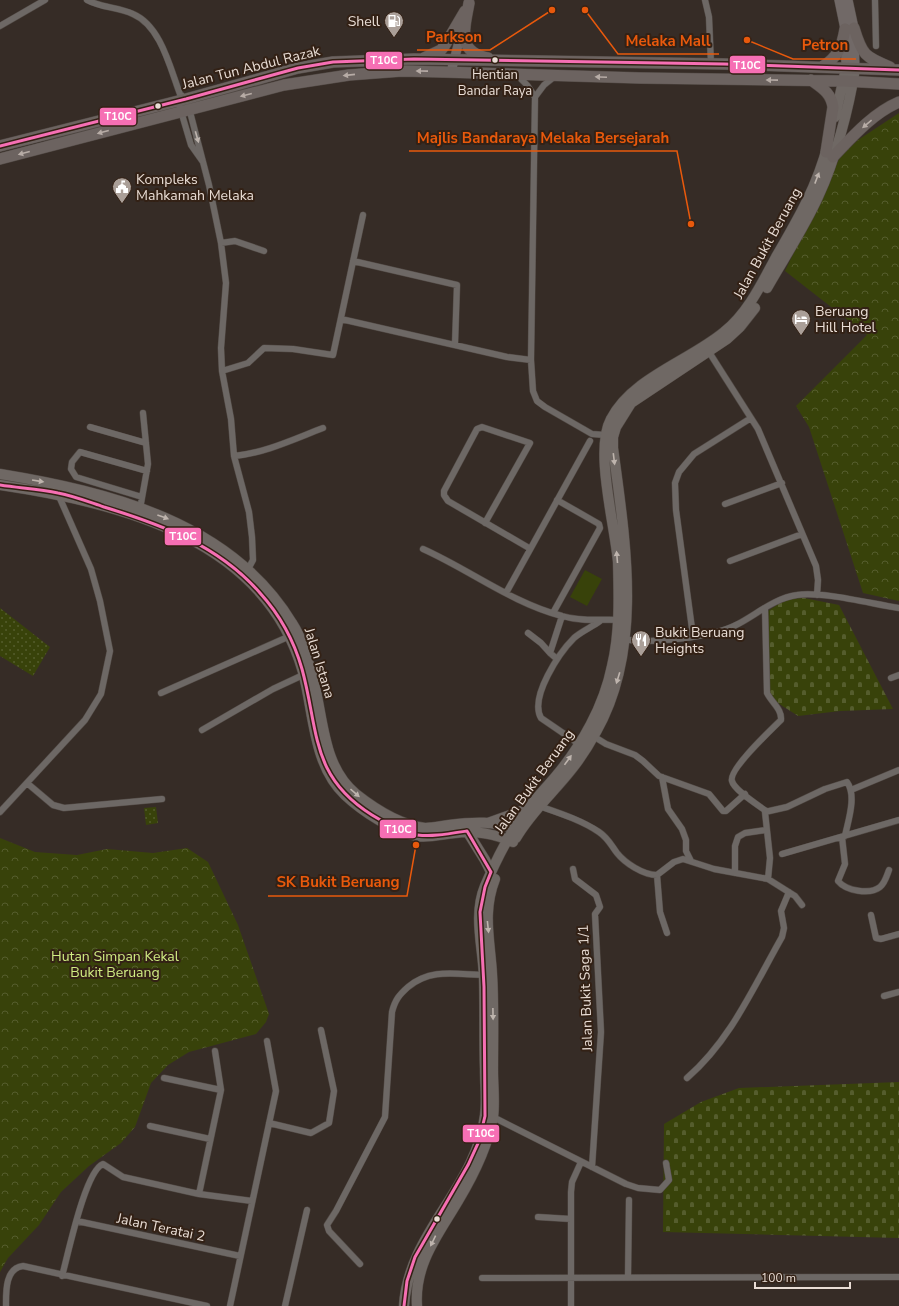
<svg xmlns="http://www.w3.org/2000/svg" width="899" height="1306" font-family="'Nunito Sans',sans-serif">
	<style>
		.grass { fill: url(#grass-dots) }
		.forest { fill: url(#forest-crowns) }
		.cemetery { fill: url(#cemetery-stones) }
		.garden { fill: #38420a }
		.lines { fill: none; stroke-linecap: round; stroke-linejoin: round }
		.street-casing { stroke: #514944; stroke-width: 7 }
		.secondary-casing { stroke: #514944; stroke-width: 10 }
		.primary-casing { stroke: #514944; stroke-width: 11 }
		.highway-casing { stroke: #514944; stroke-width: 12 }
		.street { stroke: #6d6865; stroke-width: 6 }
		.secondary { stroke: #716967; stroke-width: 9 }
		.primary { stroke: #6f6864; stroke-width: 10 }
		.highway { stroke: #6c6360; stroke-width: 11 }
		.bus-1-casing { stroke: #332115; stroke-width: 6 }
		.bus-1 { stroke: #f66fb4; stroke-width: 3 }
		.oneway { fill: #b7aca6 }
		.oneway2 { fill: #beb4ae }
		.oneway3 { fill: #beb4ad }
		.bus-dot { fill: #e9ddd5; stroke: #332115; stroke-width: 1.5 }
		.labels { text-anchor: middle; stroke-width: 4; stroke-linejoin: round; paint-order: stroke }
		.bus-label { font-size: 13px; fill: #e9ddd5; stroke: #332115 }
		.poi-label { font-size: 14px; fill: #e9ddd5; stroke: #332115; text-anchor: start }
		.street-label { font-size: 14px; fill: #e9ddd5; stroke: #332115 }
		.park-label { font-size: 14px; fill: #cfeb82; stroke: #332115 }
		.leader { fill: none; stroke: #e8590c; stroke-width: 1.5 }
		.callout-dot { fill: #e8590c; stroke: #332115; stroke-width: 1.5 }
		.callout-label { font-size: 15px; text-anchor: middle; font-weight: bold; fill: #e8590c; stroke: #332115; stroke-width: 4; stroke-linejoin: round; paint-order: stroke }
		.line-badge { stroke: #332115; stroke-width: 1.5 }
		.badge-label { font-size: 11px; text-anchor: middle; font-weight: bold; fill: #fff }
	</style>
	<defs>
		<pattern id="grass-dots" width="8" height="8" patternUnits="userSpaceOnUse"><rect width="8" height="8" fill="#38420a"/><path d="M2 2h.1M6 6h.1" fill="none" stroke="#555d2d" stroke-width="1.8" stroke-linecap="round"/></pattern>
		<pattern id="forest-crowns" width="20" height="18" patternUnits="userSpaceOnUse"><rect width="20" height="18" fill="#38420a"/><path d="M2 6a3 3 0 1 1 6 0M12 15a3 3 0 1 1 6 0" fill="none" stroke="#555d2d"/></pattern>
		<pattern id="cemetery-stones" width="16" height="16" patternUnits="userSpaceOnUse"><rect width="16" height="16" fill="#38420a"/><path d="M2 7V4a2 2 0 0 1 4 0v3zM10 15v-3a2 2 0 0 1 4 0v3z" fill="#555d2d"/></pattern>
	</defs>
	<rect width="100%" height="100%" fill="#362c26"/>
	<path class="grass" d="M0,608l50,39 -17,29 -33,-20z
		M156,807l2,16 -12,2 -2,-17z"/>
	<path class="forest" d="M899,113v488l-36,-8 -54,-166 -13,-21 71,-71 -82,-64 55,-114 18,-17z
		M0,838l35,14 42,3 30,-6 46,4 34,-5 21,14 30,63 31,89 -3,8 -10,12 -67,18 -21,13 -17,18 -16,44 -14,16 -32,23 -28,26 -22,33 -31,33 -8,14z"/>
	<path class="cemetery" d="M804,598l35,7 54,104 -53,2 -42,5c-8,-6 -22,-12 -27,-21 -5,-10 -3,-69 -3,-84l18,-12z
		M899,1082v156l-236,-6 1,-108 37,-22 38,-14z"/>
	<path class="garden" d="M585,570l17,9 -15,27 -17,-9z"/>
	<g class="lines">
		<g class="street-casing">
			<path id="street" d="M87,0c15,8 31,7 46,14 28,12 37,54 47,80l6,5
				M705,0l4,17 2,47
				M875,0l1,46
				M0,26l45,-26
				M517,75l10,10 8,12 -4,263 2,31 4,10 8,6 47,27 13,1
				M535,97l9,-12 10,-8
				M179,98l-1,3 13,44 12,17
				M189,108l20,77 12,58 5,40 -5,65 1,23 9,48 3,37 15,56 3,25 1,23 -7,13
				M221,243l14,-2 29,10
				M353,261l104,24 -2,59
				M341,319l166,38 24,3
				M709,352l49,77 58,137 2,14 -1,15
				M222,371l26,-8 16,-15 29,1 40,6 30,-140
				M90,427l56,16
				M234,456c31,-3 60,-17 89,-28
				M142,497l-66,-20 -5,-8 1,-7 8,-10 67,19
				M725,504l57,-21
				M140,509l8,-45 -5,-51
				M485,523l45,-80 -48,-16 -5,2 -33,62v4l4,6 81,47
				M423,549c47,21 89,54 139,67 20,6 39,3 58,4
				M730,561l72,-27
				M506,593l84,-152
				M765,608l2,85c5,10 15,16 14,27 -9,9 -53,50 -49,61 2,9 26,24 34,30
				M553,613l47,-85 -1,-4 -42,-24
				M528,633l13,10 9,10
				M693,636l-17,-126 -1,-27 4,-11 15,-18 57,-36
				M622,639c28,5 90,-1 116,-15 19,-10 37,-26 59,-29 25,-4 75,9 102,13
				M557,659l-7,-6 12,-37
				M891,678l8,-3
				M161,693l129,-57
				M202,730l71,-41 30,-14
				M593,736l13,8 29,11 8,6 16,15 50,18 14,17h3l19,-17
				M579,744l-38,-26c-12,-21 19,-66 33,-80 8,-7 18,-11 26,-17
				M662,777l6,32 14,20 4,11v11l5,10
				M27,783l26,22 11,3 98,-9
				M851,790l48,-20
				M539,806c20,7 42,14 60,26 9,6 12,13 18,21 8,10 26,22 40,22l17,-13 9,-3 31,10 54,10
				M0,812l85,-92 16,-26 9,-43 -10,-50 -9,-32 -33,-75
				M842,837l3,27 -7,17c8,10 32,14 42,6 5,-4 7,-12 9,-17
				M782,854l117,-34
				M573,869l2,10 21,16 4,12 -5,7 6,118 -9,135
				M735,873v-27l3,-9 7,-4 21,-3
				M657,875l3,37 7,21
				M802,905l-7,-9 -27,-17 2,-21 -5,-46 22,-5 38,-18 22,-7c10,14 1,39 -2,54
				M871,915l5,23 5,1 18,-5
				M884,996l15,-4
				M164,1078l57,12
				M687,1078c44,-38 67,-92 95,-141l2,-9 -3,-17 8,-19
				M493,1117l133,67 12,4 22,2 9,-10 -3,-17
				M269,1123l42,10 18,-10 5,-32 -13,-61
				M150,1126l60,13
				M199,1194l22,-104 -6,-39
				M538,1217l33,2
				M77,1221l163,35
				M360,1264l-31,-33 -2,-6 9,-14 49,-94 7,-105c3,-12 7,-17 16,-25 24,-20 50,-12 79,-12
				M62,1276c6,-21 23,-105 41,-112l20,13 76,17 53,7
				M628,1277l1,-77
				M482,1278l417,-1
				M6,1306c0,-14 -1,-38 17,-40l184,40
				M230,1306l46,-215 -9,-50
				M285,1306l22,-96
				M571,1306v-114l1,-10 9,-20"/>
		</g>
		<g class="secondary-casing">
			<path id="secondary" d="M839,0l6,29 1,39
				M848,0l6,28 1,41
				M451,72l12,-46"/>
		</g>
		<g class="primary-casing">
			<path id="primary" d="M835,117l11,-49
				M767,288c17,-30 37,-60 51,-91 17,-36 31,-89 37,-128
				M0,474c109,18 231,48 292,149 11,17 16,38 21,56 11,40 9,87 43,115 19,15 45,31 69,34 8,0 16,-2 24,-3 22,-3 49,-5 69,6
				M0,485c121,18 266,54 303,187 11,41 10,93 42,123 17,16 49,37 72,41 12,2 26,-2 38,-3 18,-3 41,1 58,9
				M488,823l39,-14
				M467,831l18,29 6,12
				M516,838c15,-26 37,-45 55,-68 9,-11 18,-25 25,-38 48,-84 29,-193 17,-284v-11l3,-10 15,-24 96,-64 13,-12 15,-19
				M404,1306c4,-73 73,-119 81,-191 2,-15 0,-31 0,-46 -1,-31 0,-62 -1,-92 -1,-30 -11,-62 1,-91 11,-26 24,-52 41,-75 9,-12 20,-23 30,-35 26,-31 48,-70 56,-110 8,-33 7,-70 6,-104 -3,-37 -24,-112 -7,-143 21,-41 78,-58 113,-87 24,-19 38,-49 52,-75 21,-36 42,-72 52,-113
				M417,1306c-3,-42 21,-71 41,-105 15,-25 30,-55 35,-84 2,-14 0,-31 0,-46 0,-32 1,-65 -1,-97 -2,-34 -10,-62 3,-95"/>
		</g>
		<g class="highway-casing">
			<path id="highway" d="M469,3c-4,24 -14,49 19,55
				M854,28c8,27 11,29 36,39
				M424,58l17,-8 4,-5 20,-34
				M822,67c16,-10 20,-20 23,-38
				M811,80c11,8 20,13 22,27l-7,45
				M0,146l186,-47 112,-31 35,-6 81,-3 310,5 175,6
				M833,157c19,-20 40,-44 66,-55
				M0,159l284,-74 65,-10 53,-4 41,1 197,6 204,3 55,3"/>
		</g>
		<use href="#street" class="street"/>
		<use href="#secondary" class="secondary"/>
		<use href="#primary" class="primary"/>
		<use href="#highway" class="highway"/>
		<g class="bus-1-casing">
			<path id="bus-1" d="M0,146l186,-47 112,-31 35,-6 81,-3 310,5 175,6
				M0,485c19,3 39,4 58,8 16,3 31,9 46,14 59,18 115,39 156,86 20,22 34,48 42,76 17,62 8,107 70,146 41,25 50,23 95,16l24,41 -6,15 -5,25 4,75 1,129 -6,25 -11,24 -53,92 -8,24 -3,25"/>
		</g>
		<use href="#bus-1" class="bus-1"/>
	</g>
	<defs><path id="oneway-solid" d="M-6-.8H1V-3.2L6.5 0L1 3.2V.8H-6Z"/></defs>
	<g class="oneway">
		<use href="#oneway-solid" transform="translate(422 71) rotate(-179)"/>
		<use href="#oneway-solid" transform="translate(349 75) rotate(174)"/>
		<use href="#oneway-solid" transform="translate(601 77) rotate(-178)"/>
		<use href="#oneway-solid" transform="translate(772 80) rotate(-179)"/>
		<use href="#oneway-solid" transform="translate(246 95) rotate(166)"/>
		<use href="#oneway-solid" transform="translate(867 124) rotate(140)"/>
		<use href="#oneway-solid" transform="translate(103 132) rotate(165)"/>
		<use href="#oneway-solid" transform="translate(24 153) rotate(165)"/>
	</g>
	<use class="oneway2" href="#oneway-solid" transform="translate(197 137) rotate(74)"/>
	<g class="oneway3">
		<use href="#oneway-solid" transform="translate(817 178) rotate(-69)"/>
		<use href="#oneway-solid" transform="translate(614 459) rotate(83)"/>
		<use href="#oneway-solid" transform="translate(38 481) rotate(9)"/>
		<use href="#oneway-solid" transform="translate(163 517) rotate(20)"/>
		<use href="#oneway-solid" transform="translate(617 557) rotate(-95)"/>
		<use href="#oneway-solid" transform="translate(618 678) rotate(107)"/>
		<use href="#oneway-solid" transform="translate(568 760) rotate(-54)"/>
		<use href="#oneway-solid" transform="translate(355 793) rotate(41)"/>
		<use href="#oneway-solid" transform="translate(488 927) rotate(84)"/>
		<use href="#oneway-solid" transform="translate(493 1014) rotate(89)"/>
		<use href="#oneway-solid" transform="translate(433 1241) rotate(116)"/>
	</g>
	<defs>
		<g id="fuel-pin" transform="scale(1)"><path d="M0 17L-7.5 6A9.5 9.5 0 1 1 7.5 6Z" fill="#aa9f98" stroke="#332115"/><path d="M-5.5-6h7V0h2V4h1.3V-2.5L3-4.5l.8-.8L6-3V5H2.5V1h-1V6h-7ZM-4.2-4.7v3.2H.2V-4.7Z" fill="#fff"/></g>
		<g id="civic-pin" transform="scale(1)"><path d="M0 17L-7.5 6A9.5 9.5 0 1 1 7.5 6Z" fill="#aa9f98" stroke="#332115"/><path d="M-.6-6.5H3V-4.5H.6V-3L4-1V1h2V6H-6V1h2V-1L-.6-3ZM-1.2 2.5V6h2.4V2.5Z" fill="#fff"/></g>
		<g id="hotel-pin" transform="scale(1)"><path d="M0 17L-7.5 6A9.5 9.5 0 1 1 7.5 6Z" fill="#aa9f98" stroke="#332115"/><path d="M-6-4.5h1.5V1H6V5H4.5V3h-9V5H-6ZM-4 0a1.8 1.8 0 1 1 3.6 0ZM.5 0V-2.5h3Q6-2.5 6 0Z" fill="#fff"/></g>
		<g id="restaurant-pin" transform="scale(1)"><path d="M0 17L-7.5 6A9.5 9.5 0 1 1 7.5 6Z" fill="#aa9f98" stroke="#332115"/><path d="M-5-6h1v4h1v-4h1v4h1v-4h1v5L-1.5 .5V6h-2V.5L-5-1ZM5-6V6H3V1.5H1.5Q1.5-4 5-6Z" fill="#fff"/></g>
	</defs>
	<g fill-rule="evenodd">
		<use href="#fuel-pin" x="394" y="21"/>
		<use href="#civic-pin" x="122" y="187"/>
		<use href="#hotel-pin" x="801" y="319"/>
		<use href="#restaurant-pin" x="641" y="640"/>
	</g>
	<g class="bus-dot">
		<circle cx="495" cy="60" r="3.5"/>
		<circle cx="158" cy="106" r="3.5"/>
		<circle cx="437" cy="1219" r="3.5"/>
	</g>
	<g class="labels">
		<g class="bus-label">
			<text x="495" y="79">Hentian<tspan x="495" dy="16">Bandar Raya</tspan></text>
		</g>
		<g class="poi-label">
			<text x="380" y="26" text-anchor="end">Shell</text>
			<text x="136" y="184">Kompleks<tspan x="136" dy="16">Mahkamah Melaka</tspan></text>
			<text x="815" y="316">Beruang<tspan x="815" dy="16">Hill Hotel</tspan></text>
			<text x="655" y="637">Bukit Beruang<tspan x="655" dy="16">Heights</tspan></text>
		</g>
		<g class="street-label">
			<text transform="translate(251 67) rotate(-14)" y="5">Jalan Tun Abdul Razak</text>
			<text transform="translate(767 243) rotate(-61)" y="5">Jalan Bukit Beruang</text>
			<text transform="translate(320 663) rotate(73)" y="5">Jalan Istana</text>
			<text transform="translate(534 781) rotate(-54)" y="5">Jalan Bukit Beruang</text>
			<text transform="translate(585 988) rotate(-92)" y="5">Jalan Bukit Saga 1/1</text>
			<text transform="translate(161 1227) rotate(12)" y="5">Jalan Teratai 2</text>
		</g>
		<g class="park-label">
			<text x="115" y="961">Hutan Simpan Kekal<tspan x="115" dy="16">Bukit Beruang</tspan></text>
		</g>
	</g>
	<path class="leader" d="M552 10L490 50H417M585 10L618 54H719M747 40L793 59H856M691 224L677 151H409M416 845L407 896H268"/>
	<g class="callout-dot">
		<circle cx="552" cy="10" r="4"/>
		<circle cx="585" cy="10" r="4"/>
		<circle cx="747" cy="40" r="4"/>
		<circle cx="691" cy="224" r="4"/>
		<circle cx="416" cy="845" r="4"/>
	</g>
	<g class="callout-label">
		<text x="454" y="42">Parkson</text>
		<text x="668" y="46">Melaka Mall</text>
		<text x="825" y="50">Petron</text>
		<text x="543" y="143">Majlis Bandaraya Melaka Bersejarah</text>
		<text x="338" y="887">SK Bukit Beruang</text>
	</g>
	<g class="line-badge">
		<rect x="365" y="51" width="38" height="19" rx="4" fill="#f66fb4"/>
		<rect x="729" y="55" width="37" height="19" rx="4" fill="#f66fb4"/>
		<rect x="99" y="107" width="38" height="19" rx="4" fill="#f66fb4"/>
		<rect x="164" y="527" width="38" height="19" rx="4" fill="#f66fb4"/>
		<rect x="379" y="819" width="38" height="20" rx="4" fill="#f66fb4"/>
		<rect x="462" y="1124" width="38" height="19" rx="4" fill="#f66fb4"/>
	</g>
	<g class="badge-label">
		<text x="384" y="64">T10C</text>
		<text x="747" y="69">T10C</text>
		<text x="118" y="120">T10C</text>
		<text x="183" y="540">T10C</text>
		<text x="398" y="833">T10C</text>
		<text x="481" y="1137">T10C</text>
	</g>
	<path d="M755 1282v6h95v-6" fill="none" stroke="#e9ddd5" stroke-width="2"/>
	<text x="761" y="1282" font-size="12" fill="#e9ddd5" stroke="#332115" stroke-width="3" paint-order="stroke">100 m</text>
</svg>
